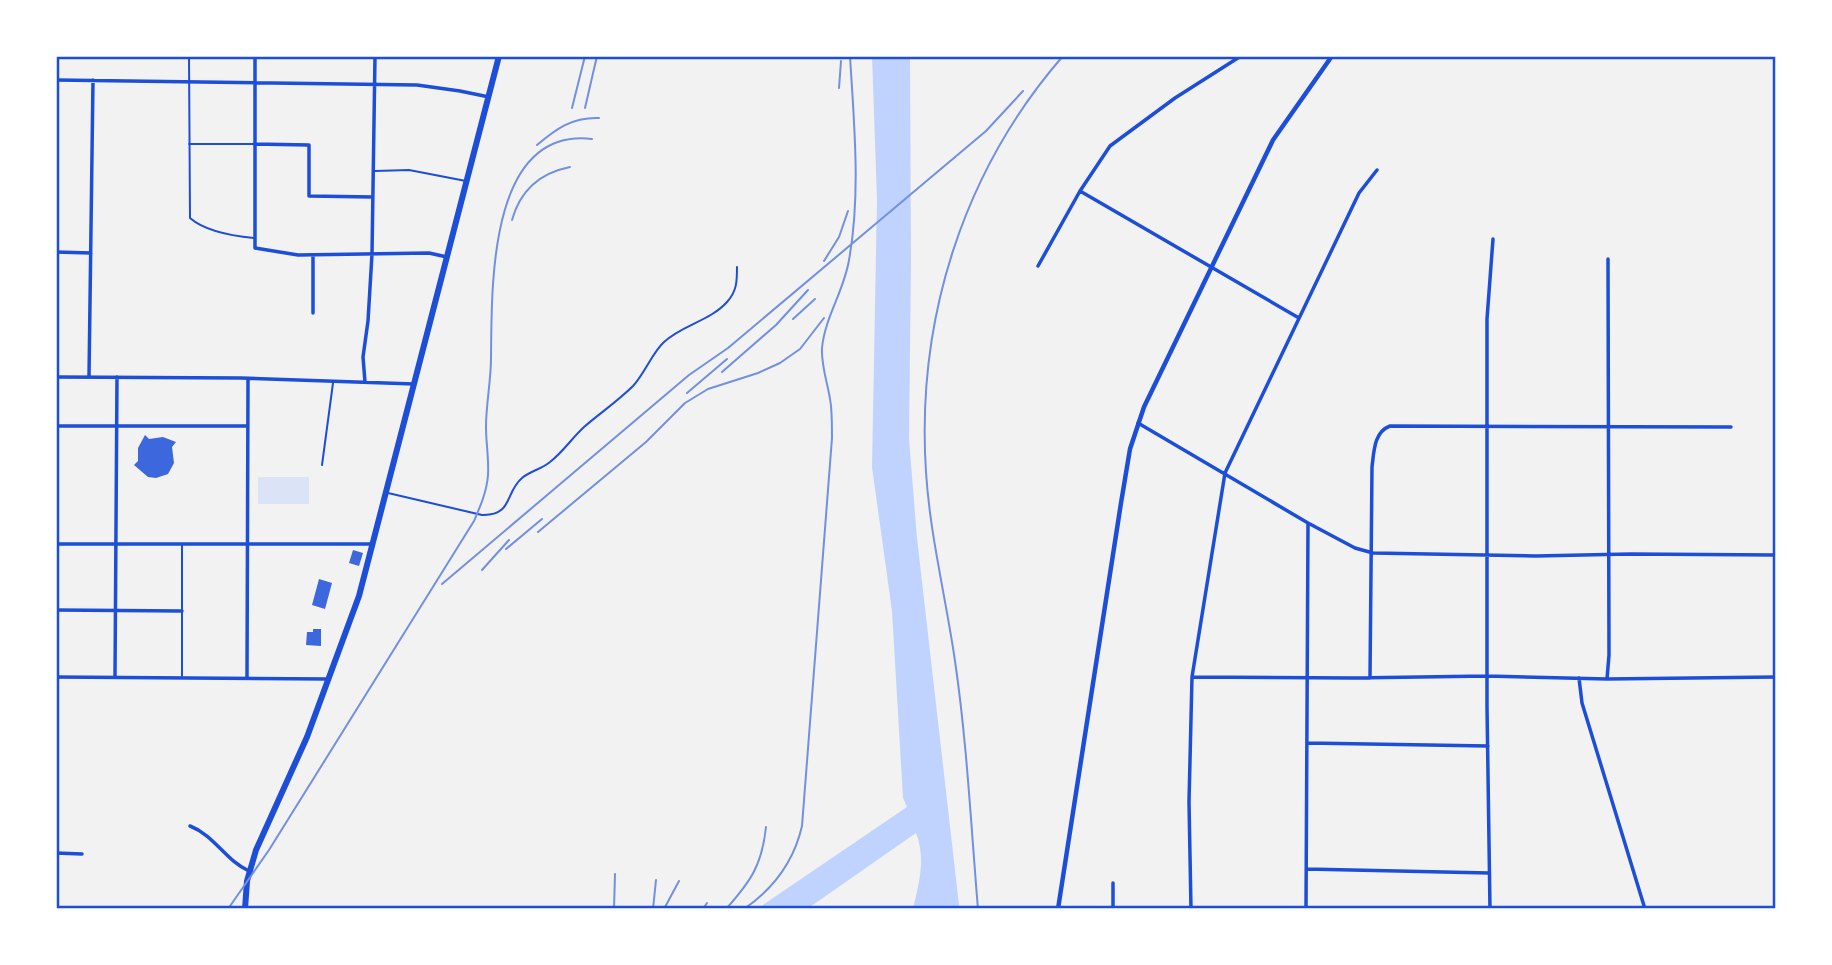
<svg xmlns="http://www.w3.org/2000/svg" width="1832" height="965" font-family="Raleway,sans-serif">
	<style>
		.green { fill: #dbe4f7 }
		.water { fill: #bfd3fe }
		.building { fill: #3d67dc }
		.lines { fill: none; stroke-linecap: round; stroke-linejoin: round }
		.service { stroke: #1d4ed8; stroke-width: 2 }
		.minor { stroke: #1d4ed8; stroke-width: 3.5 }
		.tertiary { stroke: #1d4ed8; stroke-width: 4.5 }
		.primary { stroke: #1d4ed8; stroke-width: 6 }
		.rail { stroke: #7290e2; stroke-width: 2 }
		.neatline { fill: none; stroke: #1d4ed8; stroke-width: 2.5 }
	</style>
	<rect width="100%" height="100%" fill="#f2f2f2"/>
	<path class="green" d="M258,477h51v27h-51z"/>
	<path class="water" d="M872,56h38l1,203 -2,180 8,99 42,367 -1,4h-45c6,-26 13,-51 3,-76l-109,76h-50l150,-102 -4,-9 -11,-187 -20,-144 5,-267z"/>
	<path class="building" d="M145,435l4,4 14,-2 13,5 -4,5 2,16 -6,11 -12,4 -8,-1 -14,-12 4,-4v-13z
		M353,550l10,3 -4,13 -10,-3z
		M319,579l13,4 -7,26 -13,-4z
		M313,629h8v17l-15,-1 1,-13h6z"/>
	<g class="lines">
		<path class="service" d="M189,56l1,162c16,14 43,18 64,20
			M189,144h64
			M375,171l34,-1 57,11
			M322,465l11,-82
			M388,493l94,22c31,1 23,-23 40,-37 8,-7 20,-9 28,-16 13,-10 22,-24 34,-35 16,-14 34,-26 49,-41 12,-13 19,-33 31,-44 18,-17 46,-21 63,-40 10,-11 10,-21 10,-35
			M182,545v131"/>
		<path class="minor" d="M255,56v192l43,7 131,-2 18,4
			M56,80l361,5 43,6 29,6
			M254,144l55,1v51l64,1
			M1080,191l219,127
			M56,252l35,1
			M313,255v58
			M1038,266l42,-75 30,-45 65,-48 66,-42
			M56,377l185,1 173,6
			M89,377l4,-297
			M365,382l-2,-25 5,-36 4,-67 3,-198
			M1138,423l170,100 47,25 18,5 163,3 94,-2 146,1
			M56,426h192
			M56,544h317
			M56,610l126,1
			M56,677l271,2
			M115,677l2,-300
			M1192,677l161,1 134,-2 120,3 169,-2
			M247,678l1,-298
			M1370,678l2,-211c2,-16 2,-35 18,-41l341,1
			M1579,678l3,25 63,206
			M1607,679l2,-24 -1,-396
			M1308,743l180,3
			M190,826c24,9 36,35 59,45
			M56,853l26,1
			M1306,869l183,4
			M1113,909v-26
			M1191,909l-2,-107 3,-125 33,-204 134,-280 18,-23
			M1306,909l2,-386
			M1490,909l-3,-202v-388l6,-80"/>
		<path class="tertiary" d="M1058,909l63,-406 9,-54 14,-42 129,-267 59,-84"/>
		<path class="primary" d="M245,909l2,-28 9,-31 51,-113 52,-141 140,-540"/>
		<path class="rail" d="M839,88l2,-27
			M572,108l13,-52
			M585,108l12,-52
			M537,145c19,-16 35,-28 62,-27
			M512,220c8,-29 28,-47 58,-53
			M824,261l15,-24 9,-26
			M793,319l22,-20
			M722,372l54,-47 32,-35
			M687,393l40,-34
			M538,532l108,-90 39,-39 23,-14 50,-16 22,-10 20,-14 24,-31
			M506,549l36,-30
			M482,570l27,-30
			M442,584l247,-209 39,-27 258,-217 37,-40
			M228,909l41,-59 205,-329c6,-14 13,-30 14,-46 1,-16 -2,-32 -2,-48 0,-23 5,-46 5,-69 1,-68 -4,-231 101,-219
			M614,909l1,-35
			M653,909l3,-29
			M664,909l15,-28
			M703,909l4,-6
			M726,909c25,-28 36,-44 40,-82
			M744,909c29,-20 50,-48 58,-83l30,-388c0,-10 0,-21 -1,-32 -2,-20 -10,-38 -9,-58 3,-31 22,-57 27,-88 12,-66 5,-137 1,-204
			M978,909c-7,-83 -11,-166 -23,-248 -9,-63 -25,-125 -29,-189 -10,-152 37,-301 137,-416"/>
	</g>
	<rect width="1832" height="965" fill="none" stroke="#ffffff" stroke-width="116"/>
	<rect x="58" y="58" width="1716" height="849" class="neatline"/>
</svg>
